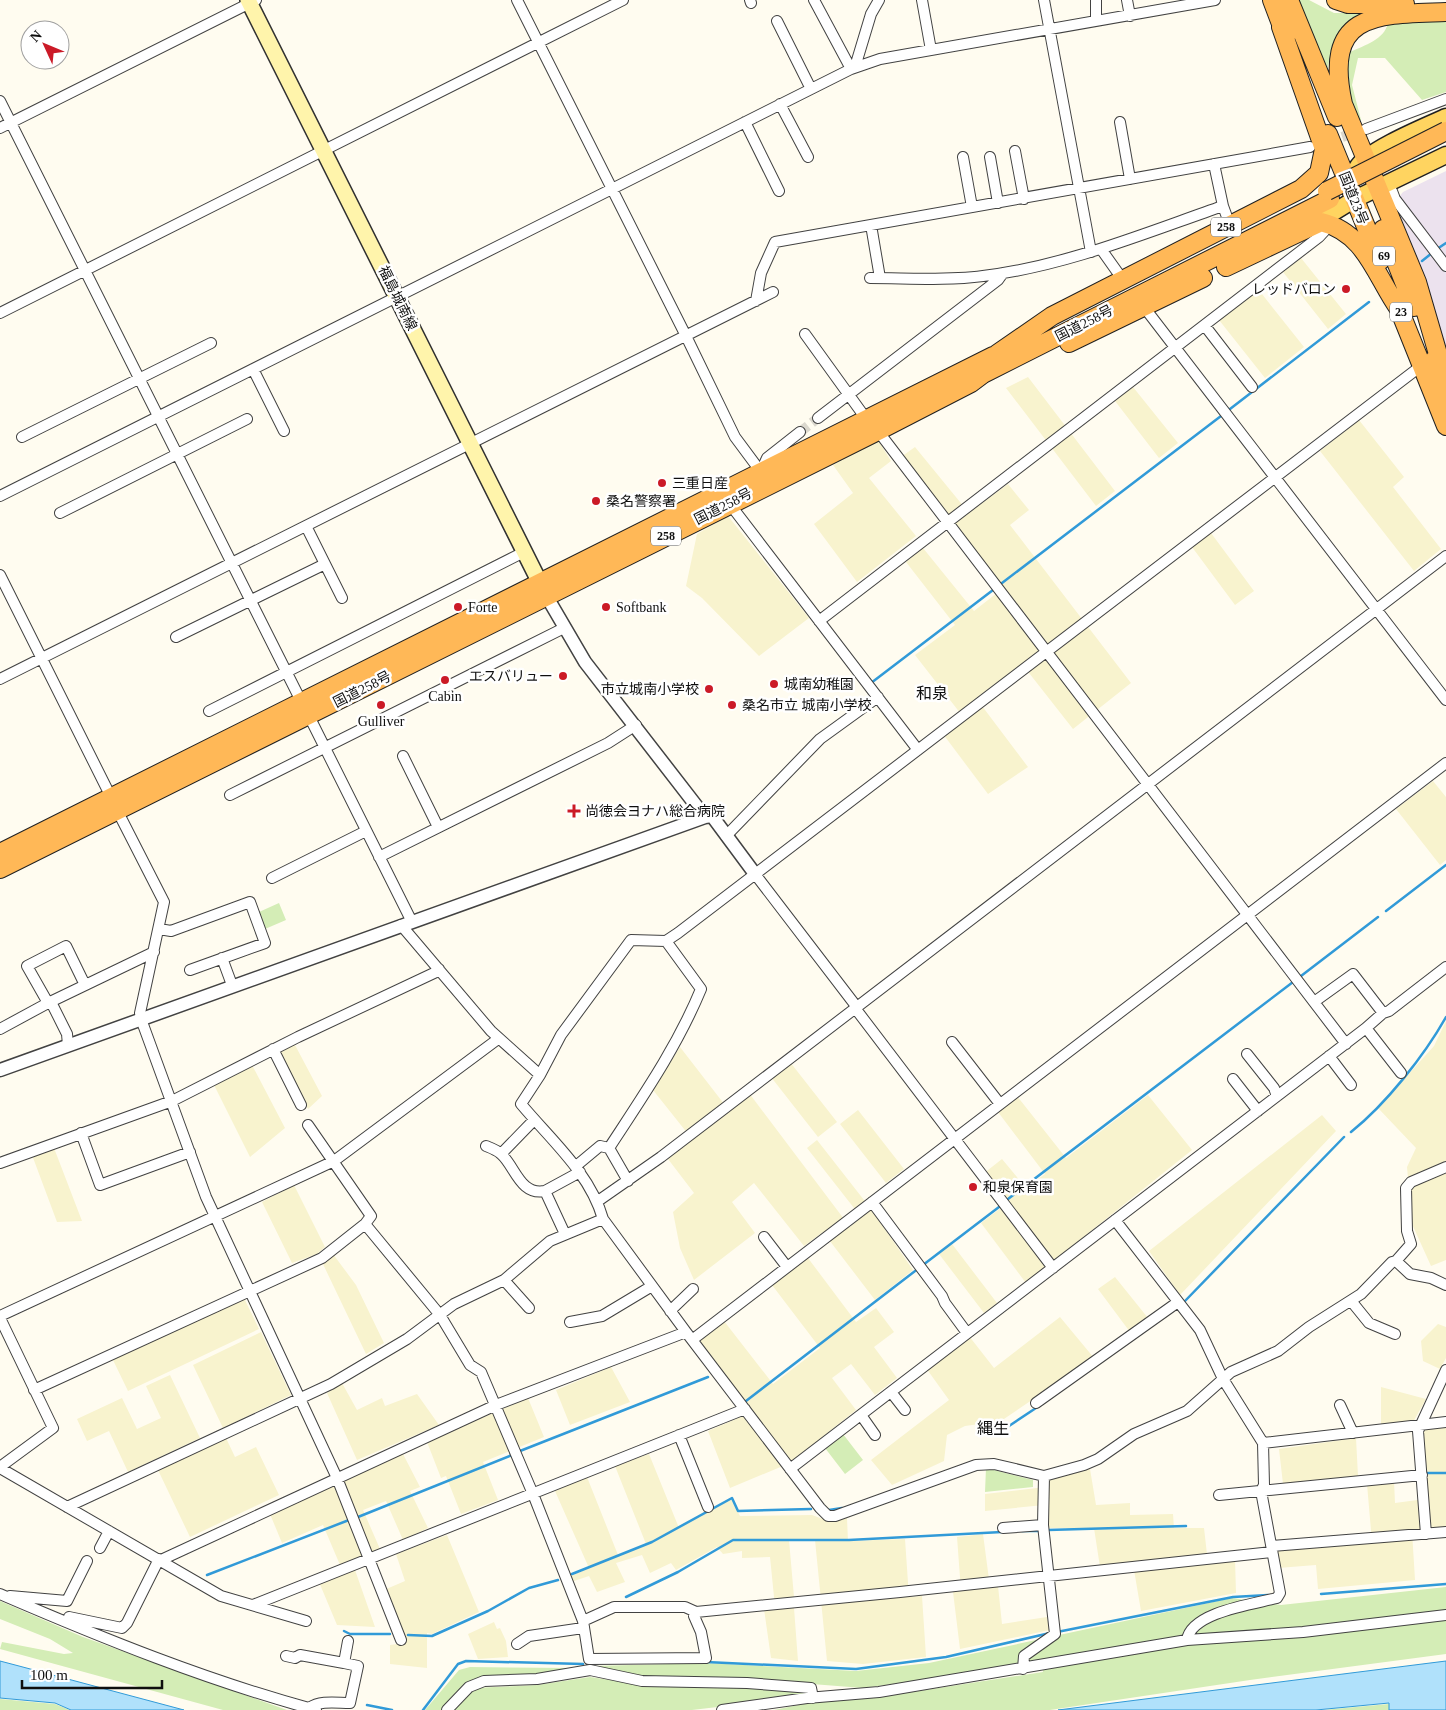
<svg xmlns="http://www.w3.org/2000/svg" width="1446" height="1710" font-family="'Times New Roman','Noto Sans JP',serif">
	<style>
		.industrial { fill: #ece2ee }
		.farmland { fill: #f8f3ce }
		.green { fill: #d4edb6 }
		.water { fill: #b0e1fb; stroke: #319ad8 }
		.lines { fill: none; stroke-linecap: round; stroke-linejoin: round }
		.stream { stroke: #319ad8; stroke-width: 2.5 }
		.minor-tunnel { stroke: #dbd8ce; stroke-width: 10; stroke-dasharray: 10 5; stroke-linecap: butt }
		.minor-casing { stroke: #424242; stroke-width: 12 }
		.tertiary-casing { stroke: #424242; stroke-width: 15 }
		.secondary-casing { stroke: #313131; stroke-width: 18 }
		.primary-casing { stroke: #202020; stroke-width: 19 }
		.trunk-casing { stroke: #202020; stroke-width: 20 }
		.minor { stroke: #fff; stroke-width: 10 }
		.tertiary { stroke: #fff; stroke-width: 12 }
		.secondary { stroke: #fff4ab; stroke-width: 15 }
		.primary { stroke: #ffd460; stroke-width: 16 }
		.trunk { stroke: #ffb857; stroke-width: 18 }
		.trunk-bridge-casing { stroke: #202020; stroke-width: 20; stroke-linecap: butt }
		.trunk-bridge { stroke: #ffb857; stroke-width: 18 }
		.poi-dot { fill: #cb1a27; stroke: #fff; stroke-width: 2 }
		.labels { text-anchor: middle; stroke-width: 5; stroke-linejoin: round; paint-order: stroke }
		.shield { fill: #fff; stroke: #575757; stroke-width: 1 }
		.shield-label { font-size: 12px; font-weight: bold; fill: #0f0f0f }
		.street-label { font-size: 14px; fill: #0f0f0f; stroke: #fff }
		.poi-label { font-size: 14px; fill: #0f0f0f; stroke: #fff; text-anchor: start }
		.quarter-label { font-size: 16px; fill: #0f0f0f; stroke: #fff }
	</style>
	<rect width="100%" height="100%" fill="#fffcf0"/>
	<path class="industrial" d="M1446,171v193l-14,-39 -18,-74 -19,-49 8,-10z"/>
	<path class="farmland" d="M1301,258l45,56 -18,15 -45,-57z
		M1258,289l46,58 -39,31 -46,-58z
		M1028,377l87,114 -19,15 -90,-118z
		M1133,387l45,56 -19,15 -44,-57z
		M1359,420l45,57 -11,10 48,62 -27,22 -94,-120z
		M878,440l13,21 -22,17 47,58 -59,46 -43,-58 39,-31 -20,-28z
		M915,447l54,66 39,-29 21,26 -19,15 121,158 -58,46 -51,-65 -46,34 52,69 -40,27 -45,-60 21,-16 -49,-63 40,-30 -49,-63 17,-14 51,63 28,-22 -101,-132z
		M728,516l81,102 -50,38 -57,-58 -16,-12 11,-52z
		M1211,533l43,58 -19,14 -43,-58z
		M1433,781l13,16v63l-6,5 -44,-56z
		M1446,1021v239l-15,6 -19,-42 -5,-57 9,-19 -38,-40 56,-62z
		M295,1045l27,51 -14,13 -29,-57z
		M680,1047l48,62 21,-16 101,134 11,-10 -54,-69 10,-8 54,69 42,61 -38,30 -52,-68 -19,14 -50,-63 -22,19 23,31 -61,47 -14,-32 -7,-36 21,-19 -26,-34 24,-20 -39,-49z
		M790,1062l47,60 -19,15 -47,-60z
		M252,1065l33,63 -35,29 -36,-72z
		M1148,1095l44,55 -166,133 -45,-60 25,-19 -23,-30 19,-15 24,29 19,-14 -47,-62 19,-16 49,62z
		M858,1110l46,59 -18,14 -46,-59z
		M1322,1115l14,16 -156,164 -31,-44z
		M54,1148l28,73 -25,1 -25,-67z
		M294,1185l31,62 -8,7 -25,9 -30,-61z
		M952,1244l45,59 -13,10 -45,-59z
		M333,1254l23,31 28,58 -18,11 -44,-92z
		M808,1258l48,64 20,-14 18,24 -20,15 23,31 -22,17 -24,-31 -19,14 24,32 -66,53 -60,25 -22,-57 42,-18 -54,-70 28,-22 49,63 47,-36 -48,-63z
		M1115,1277l33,41 -18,14 -32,-43z
		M243,1296l16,33 -131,62 -16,-33z
		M1060,1317l34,41 -93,63 -36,5 -18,9 -3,26 -52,24 -21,-25 78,-60 -23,-32 43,-32 25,32z
		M1438,1324l8,3v31l-6,11 -17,-8 -2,-20z
		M261,1332l30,63 -68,33 -30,-63z
		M611,1367l19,35 -60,23 -14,-35z
		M170,1375l30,63 -72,34 -19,-41 -22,10 -10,-22 45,-21 15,31 24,-11 -15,-32z
		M342,1383l15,27 25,-12 3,8 32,-12 22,31 -82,35 -30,-67z
		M1381,1387l45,12 -14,25 -31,2z
		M528,1398l16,39 -61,25 15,38 -37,14 -15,-38 -5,2 -14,-36z
		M1446,1426v103l-34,2 3,49 -97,9 -2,-24 -38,3 -3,-18 97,-8 -5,-58 27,-3 1,22 30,-4 -5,-70z
		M226,1438l9,19 21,-10 23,48 -89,42 -32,-67z
		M1356,1438l2,38 -75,8 -4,-35z
		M403,1454l17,33 -10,4 18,37 -25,12 -17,-39 -23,9 17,39 -40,16 -17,-40 -41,18 -12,-29z
		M649,1454l30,74 52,-29 9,17 72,-1 19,7 16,-4 1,23 57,-2 4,58 13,-1 4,61 -63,7 -36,-3 -12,-121h-26l5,57 -8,2v9h8l4,53 -27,-3 -7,-49 11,-2 -5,-50 -28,1v-7l-19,3 -6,-7 -41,23 -5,-7 -21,10 -8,-18 -26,8 9,19 -28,10 -8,-16 -21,7 -2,-5 23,-10 -34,-77 32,-14 31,78 28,-11 -31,-78z
		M1090,1469l6,36 34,-2v12l43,-1 1,14h30l4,35 27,-4 1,34 -95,18 -8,-47 -33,3 -6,-39h-49l-1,-23 -59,6v-17l60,-7 1,-7z
		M983,1534l7,53 8,-1 4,38 45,-7 3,13 -90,19 -7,-57 8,-1 -4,-54z
		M447,1535l32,77 -47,22 -5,-1v35l-37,-4v-19l15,-2 -21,-53 21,-9 -9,-27z
		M355,1570l20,57 -38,-2 -18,-43z
		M494,1622l3,7 3,-1 6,13 2,16 -30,2 -10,-25z"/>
	<path class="green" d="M1292,0h17l25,13h41c-30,20 -44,22 -48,62z
		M1446,20v72l-24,8 -37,-42h-27l-6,27 9,35 -5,3c-10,-27 -16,-42 -6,-71 15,-7 34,-12 38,-29z
		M279,903l7,17 -21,9 -6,-17z
		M843,1434l20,26 -18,14 -20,-26z
		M986,1468l47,12v7l-48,5z
		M1446,1587v67l-196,26 -200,30h-276l34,-7 85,-8 150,-23 -1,-8 -179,24 -64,-5 -144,-5 -39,-5 -23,-7 114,-3 149,8 73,-8 303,-65 49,7z
		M0,1601l83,36 204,73h-64l-223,-61 2,-7 62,12 9,-1 -23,-14 -50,-20z
		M470,1667l101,1 -31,9 -64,1 -20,14 -15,18h-16l34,-40z
		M590,1677l54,8 165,4 1,7 -118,14h-239l22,-22 62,-3z
		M0,1699l55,5 15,6h-70z
		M1389,1704v6h-66z"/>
	<path class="water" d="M0,1661l19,5 165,44h-113l-16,-7 -55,-5z
		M1446,1661v49h-57v-7l-73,7h-258z"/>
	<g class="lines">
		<path class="stream" d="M1437,249l9,-6
			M1422,261l10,-8
			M1230,409l139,-107
			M1002,583l219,-167
			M871,683l122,-93
			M1386,911l60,-46
			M1301,976l77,-59
			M1351,1132c35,-28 73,-76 95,-115
			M1008,1199l285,-217
			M923,1265l76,-58
			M1185,1301l159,-164
			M746,1401l173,-133
			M1009,1426l30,-20
			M520,1451l188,-74
			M1426,1473h20
			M829,1510l13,-2
			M358,1517l154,-62
			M1048,1530l138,-4
			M1022,1531h17
			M572,1574l80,-32 80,-44 6,13 73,-2
			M207,1575l142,-55
			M1321,1594l125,-10
			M626,1597l52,-25 55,-32h116l153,-8
			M344,1631l6,3h40
			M1057,1632l176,-35 35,-2
			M408,1635l24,1 56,-25 41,-23 29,-8
			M706,1662l150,7 90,-12 104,-24
			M367,1705l25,5
			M423,1710l35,-46 8,-3 117,3"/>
		<path class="minor-tunnel" d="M1328,142l31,-11
			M800,432l18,-14"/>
		<g class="minor-casing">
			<path id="minor" d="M517,0l169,336 49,101 26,35
				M750,0l1,3
				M814,0l37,69
				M922,0l9,50
				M1044,0l47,252
				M1096,0v21
				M1127,0l3,16
				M777,21l34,68
				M855,67l16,-53 8,-14
				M0,101l302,602
				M780,104l28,53
				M745,122l34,69
				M1120,122l10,57
				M0,128l256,-128
				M1366,129l80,-30
				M1015,151l9,48
				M963,157l9,50
				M990,157l8,46
				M1214,164l9,42 8,22
				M1392,191l3,8 51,67
				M871,225l9,53
				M1101,249l22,31
				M870,278c37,0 76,3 113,-2 83,-10 162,-43 240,-70
				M756,301l5,-28 14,-31 535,-95
				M1144,307l302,393
				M0,313l623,-313
				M1205,326l47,61
				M805,334l62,86
				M253,369l31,62
				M818,418l180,-138 5,-7
				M878,431l468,613
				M22,437l189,-94
				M761,471l6,-13 33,-26
				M0,496l851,-427 29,-10 335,-59
				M729,503l189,247
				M60,513l187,-94
				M306,526l36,72
				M0,575l112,224
				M819,621l500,-384 12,-13
				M176,637l149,-73
				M0,679l773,-387
				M209,711l315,-159
				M309,716l103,206
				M403,756l35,71
				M230,795l334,-167
				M118,812l46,90 -24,111 1,6 65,178 131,281 64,162
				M726,836l94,-97 58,-42
				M379,857l229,-114 28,-18
				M755,874l101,132
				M272,878l94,-47
				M401,925l90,106 49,44
				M159,929l12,2 79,-29 15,41 -75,27
				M222,958l10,27
				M51,1002l16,32 1,11
				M1314,1002l39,-28 30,39
				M48,1003l-21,-37 39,-20 19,39
				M855,1008l198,260
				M1366,1028l35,45
				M0,1029l48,-26 106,-51
				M952,1042l48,62
				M273,1049l28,56
				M1247,1054l27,34 3,8
				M1329,1056l22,29
				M1233,1079l25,32
				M81,1133l19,52 90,-33
				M486,1146c5,2 11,4 15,8 14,12 19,42 44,37l20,43
				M609,1148c34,-52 68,-101 92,-159l-35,-48
				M501,1154l33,-34
				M0,1163l172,-62 126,-64 136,-64 5,-4
				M576,1166l24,-20 9,2 19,33
				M1446,1167l-35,15 -5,6 1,43 4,13 -15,17 14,13 21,4 15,7
				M545,1191l35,-19
				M598,1201l63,-44 785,-601
				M872,1202l70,94 3,7 22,30
				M1115,1220l85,110 23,49 40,64 1,42 -3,6 19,102 -3,5c-23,6 -86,14 -90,42
				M365,1224l75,91 30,50 11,7 52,122 50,127
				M764,1237l23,30
				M1396,1261l-4,1 -31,32 -52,33 -31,24 -47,21 -44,39 -53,23 -36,25 -14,6 -40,11 -50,-12 -18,1 -141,51h-7l-8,-8 -134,-176 -83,-113c-13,-46 -52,-79 -82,-115l19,-29 21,-40 70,-95 35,1 12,-8 743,-567
				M504,1280l25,28
				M1352,1302l17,21 26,11
				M670,1311l23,-22
				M0,1316l334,-155 164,-122
				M0,1318l53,110 -53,39
				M570,1322l32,-6 50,-30
				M692,1340l754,-577
				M34,1390l288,-132 43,-34 6,-8 -63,-91
				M891,1392l14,18
				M1036,1403l142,-101
				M1340,1405l13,28
				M861,1415l14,20
				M679,1435l29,72
				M1263,1443l183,-21
				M0,1468l221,128 85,25
				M790,1469l576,-441 17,-15 6,-2 57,-44
				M1219,1495l203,-20
				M67,1507l264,-123 76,-45 47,-35 50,-24 46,-39 53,-22
				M1003,1528l40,-3
				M1426,1534l-8,-103 28,-61
				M1272,1546l174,-14
				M100,1548l9,-17
				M161,1560l335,-155 190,-73
				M0,1594c102,44 208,87 316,116
				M10,1596l57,5 20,-40
				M253,1605l492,-196
				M696,1612l-2,4 7,16 5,26 -117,1 -6,-38 31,-14h71l11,5 204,-20 372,-40
				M69,1617l53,11 5,-5 32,-64
				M517,1644l12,-8 54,-8
				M286,1656l9,2 5,-3 44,8
				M1023,1669l1,-13 31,-22 -12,-109 1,-49
				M309,1708c12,-8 27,-5 41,-5l8,-37 -14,-3 4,-22
				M447,1710l22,-23 15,-6 53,-2 53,-9 52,11 105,2 64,5 2,10
				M722,1710l85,-12 72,-6 308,-52 116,-8 143,-17"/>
		</g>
		<g class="tertiary-casing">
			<path id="tertiary" d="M547,597l38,65 120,155 7,-1 43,58
				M0,1070l705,-253"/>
		</g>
		<g class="secondary-casing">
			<path id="secondary" d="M248,0l297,593"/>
		</g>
		<g class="primary-casing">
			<path id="primary" d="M1357,168c8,-17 69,-42 89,-51
				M1316,223l39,-24 91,-44"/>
		</g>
		<g class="trunk-casing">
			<path id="trunk" d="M1272,0l14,37
				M1289,0l48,117
				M1336,0l12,4h57
				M1328,134l52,127
				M1383,229l31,78
				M1226,267l95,-45c45,11 54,53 78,87
				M1395,299l51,127
				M1069,343l134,-65
				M997,354l55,-38 249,-127 18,-16 5,-24 -43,-122
				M1434,360l12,34
				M1438,370l2,-9 -23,-79 -74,-178c-20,-91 31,-90 103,-92
				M0,853l993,-497
				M0,869l878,-438 93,-48 12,-9 347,-175"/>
		</g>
		<use href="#minor" class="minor"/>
		<use href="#tertiary" class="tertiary"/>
		<use href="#secondary" class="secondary"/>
		<use href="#primary" class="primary"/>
		<use href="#trunk" class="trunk"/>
		<g class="trunk-bridge-casing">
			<path id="trunk-bridge" d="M1327,191l119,-60"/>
		</g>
		<use href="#trunk-bridge" class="trunk-bridge"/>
	</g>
	<g class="poi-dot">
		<circle cx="1346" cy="289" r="5"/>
		<circle cx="662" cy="483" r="5"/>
		<circle cx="596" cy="501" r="5"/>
		<circle cx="458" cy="607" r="5"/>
		<circle cx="606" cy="607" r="5"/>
		<circle cx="563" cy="676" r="5"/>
		<circle cx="445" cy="680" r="5"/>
		<circle cx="774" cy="684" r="5"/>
		<circle cx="709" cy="689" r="5"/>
		<circle cx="381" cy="705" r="5"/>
		<circle cx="732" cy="705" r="5"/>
		<path d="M571.5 803.5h5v5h5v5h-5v5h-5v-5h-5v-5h5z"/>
		<circle cx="973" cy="1187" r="5"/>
	</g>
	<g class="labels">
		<g class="shield">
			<rect x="1211" y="217.5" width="30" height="19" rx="4"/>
			<rect x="1373" y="246.5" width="22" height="19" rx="4"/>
			<rect x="1390" y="302.5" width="22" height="19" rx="4"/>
			<rect x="651" y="526.5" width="30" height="19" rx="4"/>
		</g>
		<g class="shield-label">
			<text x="1226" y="231">258</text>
			<text x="1384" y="260">69</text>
			<text x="1401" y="316">23</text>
			<text x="666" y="540">258</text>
		</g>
		<g class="street-label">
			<text transform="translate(1354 198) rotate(68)" y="5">国道23号</text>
			<text transform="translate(398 298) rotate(64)" y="5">福島城南線</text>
			<text transform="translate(1084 323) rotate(-27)" y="5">国道258号</text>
			<text transform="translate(723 506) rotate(-27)" y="5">国道258号</text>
			<text transform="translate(362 689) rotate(-27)" y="5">国道258号</text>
		</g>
		<g class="poi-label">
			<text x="1336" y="294" text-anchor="end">レッドバロン</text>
			<text x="672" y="488">三重日産</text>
			<text x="606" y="506">桑名警察署</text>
			<text x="468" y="612">Forte</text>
			<text x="616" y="612">Softbank</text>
			<text x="553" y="681" text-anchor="end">エスバリュー</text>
			<text x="784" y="689">城南幼稚園</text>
			<text x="699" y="694" text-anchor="end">市立城南小学校</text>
			<text x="445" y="701" text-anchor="middle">Cabin</text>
			<text x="742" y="710">桑名市立 城南小学校</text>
			<text x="381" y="726" text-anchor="middle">Gulliver</text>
			<text x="585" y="816">尚徳会ヨナハ総合病院</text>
			<text x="983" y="1192">和泉保育園</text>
		</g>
		<g class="quarter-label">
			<text x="932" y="699">和泉</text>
			<text x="993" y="1434">縄生</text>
		</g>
	</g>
	<g transform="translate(45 45) rotate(314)"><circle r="24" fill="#ffffff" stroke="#9f9f9f"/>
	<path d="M0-4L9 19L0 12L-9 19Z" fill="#cb1a27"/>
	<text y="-8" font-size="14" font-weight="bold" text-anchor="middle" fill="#0f0f0f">N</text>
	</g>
	<path d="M22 1680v8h140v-8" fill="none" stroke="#0f0f0f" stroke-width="2.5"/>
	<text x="30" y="1680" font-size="15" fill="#0f0f0f" stroke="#ffffff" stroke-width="4" paint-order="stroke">100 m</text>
</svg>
